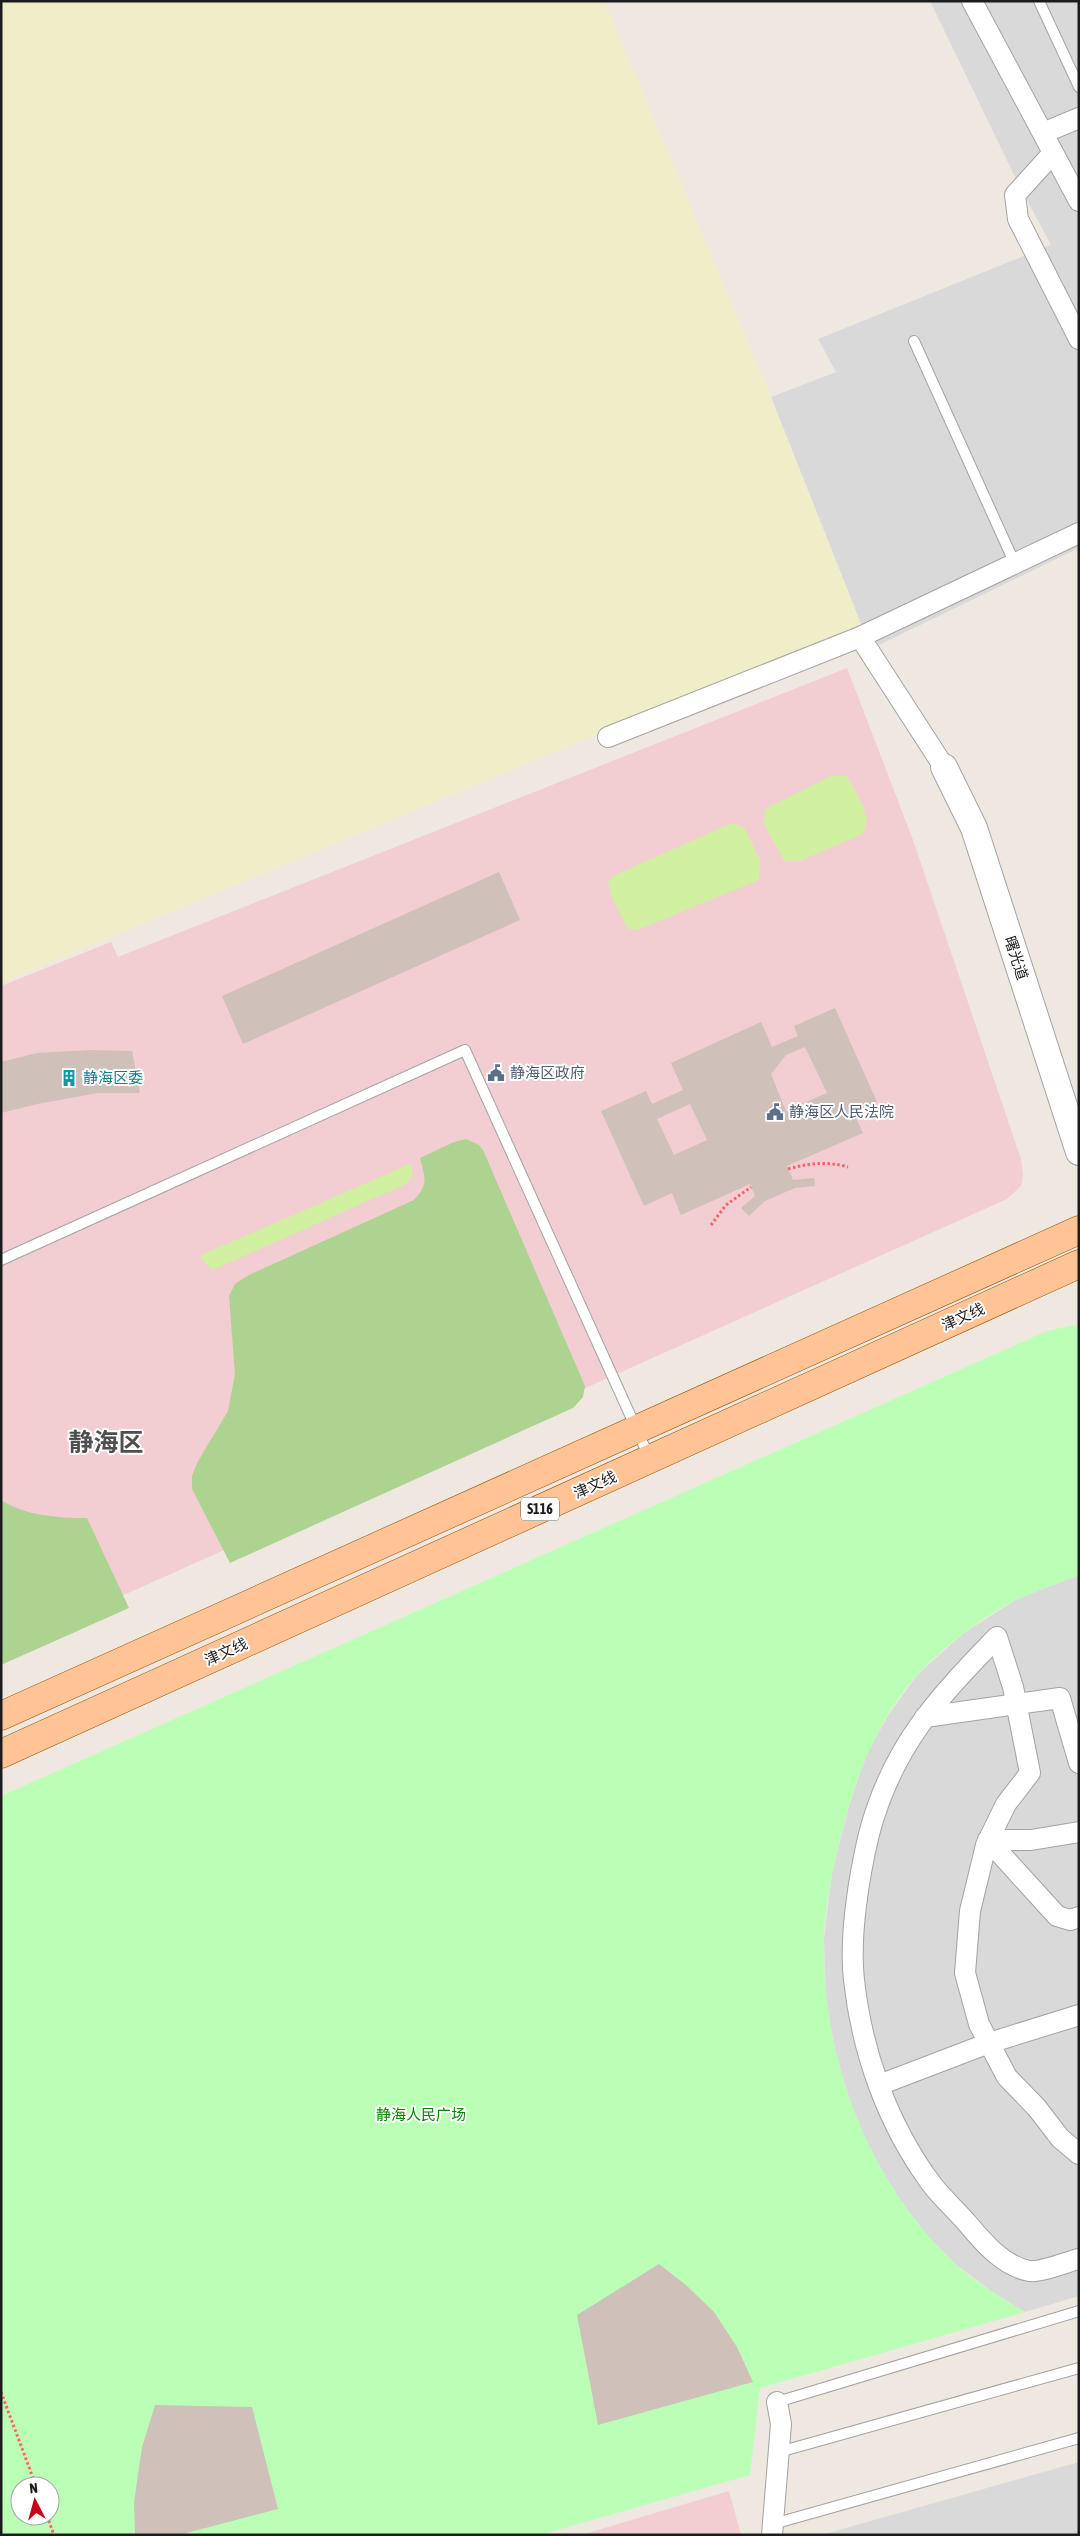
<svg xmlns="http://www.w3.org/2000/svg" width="1080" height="2536" font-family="'Asap Condensed','Noto Sans SC',sans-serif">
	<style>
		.residential { fill: #dad9d9 }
		.commercial { fill: #f2cdd1 }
		.farmland { fill: #f0eec9 }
		.grass { fill: #d1efa0 }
		.forest { fill: #add391 }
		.park { fill: #bbffb7; fill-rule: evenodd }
		.building { fill: #cfc0b9; fill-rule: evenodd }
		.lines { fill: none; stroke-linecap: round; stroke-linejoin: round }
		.service-casing { stroke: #a3a3a3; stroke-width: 12 }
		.minor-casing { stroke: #a3a3a3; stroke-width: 22 }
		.tertiary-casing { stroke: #a3a3a3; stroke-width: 28 }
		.primary-casing { stroke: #944f00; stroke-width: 29 }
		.path { stroke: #ff6166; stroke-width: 3; stroke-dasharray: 2.5 2.5; stroke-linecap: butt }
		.service { stroke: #fff; stroke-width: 10 }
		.minor { stroke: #fff; stroke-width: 20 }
		.tertiary { stroke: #fff; stroke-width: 26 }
		.primary { stroke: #ffc395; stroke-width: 28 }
		.labels { text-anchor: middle; stroke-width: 4; stroke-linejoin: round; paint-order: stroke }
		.shield { fill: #fff; stroke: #606060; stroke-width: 1 }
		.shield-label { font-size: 14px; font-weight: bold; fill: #1c1c1c }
		.street-label { font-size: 15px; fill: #1c1c1c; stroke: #fff }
		.service-label { font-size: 15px; fill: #4e5e75; stroke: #fff; text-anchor: start }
		.culture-label { font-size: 15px; fill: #0d838f; stroke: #fff; text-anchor: start }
		.park-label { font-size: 15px; fill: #078400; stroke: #fff }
		.town-label { font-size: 25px; font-weight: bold; fill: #4f4f4f; stroke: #fff }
	</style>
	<rect width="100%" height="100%" fill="#efe8e0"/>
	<path class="residential" d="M930,1h149v547l-200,97 -18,-21 -90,-227 65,-25 -18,-33 233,-94 -36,-68z
		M1079,1575v721l-54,16 -34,-21 -37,-28 -31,-32 -24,-32 -27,-46 -17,-38 -18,-54 -11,-53 -2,-69 8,-67 17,-66 17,-51 23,-41 29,-40 46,-41 53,-34z
		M1079,2462v73h-258z"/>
	<path class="commercial" d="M847,668l66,172 108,319 2,16 -2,11 -14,13 -1006,451v-664l110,-44 7,15z
		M729,2491l12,44h-160z"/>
	<path class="farmland" d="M1,1h603l159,377 98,246 -860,359z"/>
	<path class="grass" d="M839,775l8,1c8,16 28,41 15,58l-62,27h-16l-21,-39 3,-14 63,-31z
		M732,823l12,4 16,33 -1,20 -122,50 -9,-1 -17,-33 -3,-14 7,-7z
		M412,1163v14l-6,7 -194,86 -13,-14z"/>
	<path class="forest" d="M466,1139l13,6 4,5 102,236 -2,11 -10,11 -343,155 -38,-74v-13l5,-13 31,-52 7,-37 -6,-78 6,-12 14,-9 165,-75c15,-17 11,-22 6,-42l34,-16z
		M1,1500c24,16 58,18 86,18l42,90 -128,57z"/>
	<path class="park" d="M1074,1325l5,3v247c-20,8 -41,15 -61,24 -31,14 -76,49 -100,75 -41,45 -62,103 -77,161 -8,34 -16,70 -17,105 -2,118 43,239 129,322 21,20 47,35 72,50l-265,76 -10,87 -210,60h-539v-739l1046,-465zM20,2486h30v30h-30z"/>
	<path class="building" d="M499,872l21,48 -277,124 -21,-48z
		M835,1008l42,94 -23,11 9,20 -76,33 6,14 21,-2 1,8 -20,2 -30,13 -16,15 -8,-8 14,-12 -5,-12 -69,31 -9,-22 -28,13 -43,-95 45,-20 6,13 31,-14 -12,-27 90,-41 11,25 26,-11 -4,-10zM805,1047l22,46 -41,18 -15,-37 15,-19zM690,1104l17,36 -33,15 -17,-36z
		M90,1050l42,1 8,42h-42l-61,11 -36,9v-51l36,-9z
		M659,2264l27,21 28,27 23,35 16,35 -155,43 -21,-110z
		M155,2405l97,2 26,102 -99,26h-44l-1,-33 8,-55z"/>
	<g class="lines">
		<g class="service-casing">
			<path id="service" d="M1039,1l40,86
				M914,341l101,223
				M1,1260l464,-210 185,409
				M777,2402l302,-91
				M779,2452l300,-84
				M773,2524l306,-86"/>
		</g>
		<g class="minor-casing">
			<path id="minor" d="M972,1l107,200
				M1043,133l36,-15
				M1053,153l-38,42 3,24 61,120
				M860,637l84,130
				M608,737l252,-100 219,-104
				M925,1717l135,-19 19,65
				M988,1840l69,76 13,4 9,-3
				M988,1840h43l48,-8
				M1079,2015l-90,28 18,34 30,31 23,30 19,16
				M879,2085l110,-42 -10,-19 -14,-51 5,-62 16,-66 20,-41 24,-31 -17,-86 -16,-50c-61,63 -105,110 -128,197 -10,42 -20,103 -15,146 8,72 33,143 76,202 11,15 25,27 37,41 16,19 36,43 62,48 11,2 38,-9 50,-12
				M772,2535l9,-111 -4,-22"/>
		</g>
		<g class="tertiary-casing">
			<path id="tertiary" d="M944,767l30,61 105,324"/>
		</g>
		<g class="primary-casing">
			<path id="primary" d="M1,1716l1078,-486
				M1,1754l1078,-490"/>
		</g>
		<path class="path" d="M788,1169c21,-6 39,-8 60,-2
			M711,1225l15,-20 25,-18
			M1,2392l35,94
			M47,2516l7,19"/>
		<use href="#service" class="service"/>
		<use href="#minor" class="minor"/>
		<use href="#tertiary" class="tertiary"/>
		<use href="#primary" class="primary"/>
	</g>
	<defs>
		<g id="civic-bare" transform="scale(1.35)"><path d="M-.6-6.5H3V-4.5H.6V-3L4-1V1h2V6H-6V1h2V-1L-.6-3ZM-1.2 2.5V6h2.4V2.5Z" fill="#5c6f8a" stroke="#fff" stroke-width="2.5" paint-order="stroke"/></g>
		<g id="building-bare" transform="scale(1.35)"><path d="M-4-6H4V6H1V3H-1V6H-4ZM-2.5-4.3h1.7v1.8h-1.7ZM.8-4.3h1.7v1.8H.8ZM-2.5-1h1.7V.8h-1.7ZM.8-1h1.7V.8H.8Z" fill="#0f9aa8" stroke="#fff" stroke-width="2.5" paint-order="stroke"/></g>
	</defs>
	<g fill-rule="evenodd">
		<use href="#civic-bare" x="496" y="1073"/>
		<use href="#building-bare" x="69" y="1078"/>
		<use href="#civic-bare" x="775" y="1112"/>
	</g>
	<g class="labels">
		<rect class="shield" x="521" y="1497.5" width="38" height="23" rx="4"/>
		<g class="shield-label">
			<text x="540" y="1514">S116</text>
		</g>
		<g class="street-label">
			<text transform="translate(1016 958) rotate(72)" y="5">曙光道</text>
			<text transform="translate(963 1317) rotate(-24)" y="5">津文线</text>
			<text transform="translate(595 1485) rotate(-24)" y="5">津文线</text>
			<text transform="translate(226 1652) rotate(-24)" y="5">津文线</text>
		</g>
		<g class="service-label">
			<text x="510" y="1078">静海区政府</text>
			<text x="789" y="1117">静海区人民法院</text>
		</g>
		<g class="culture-label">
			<text x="83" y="1083">静海区委</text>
		</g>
		<g class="park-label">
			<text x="421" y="2120">静海人民广场</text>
		</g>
		<g class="town-label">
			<text x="106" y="1451">静海区</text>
		</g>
	</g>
	<rect width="1080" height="2536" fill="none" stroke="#1c1c1c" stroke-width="5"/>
	<g transform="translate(35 2501) rotate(354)"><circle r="24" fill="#ffffff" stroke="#a4a4a4"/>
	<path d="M0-4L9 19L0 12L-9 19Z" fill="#c8001b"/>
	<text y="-8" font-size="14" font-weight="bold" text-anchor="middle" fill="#1c1c1c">N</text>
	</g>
</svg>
